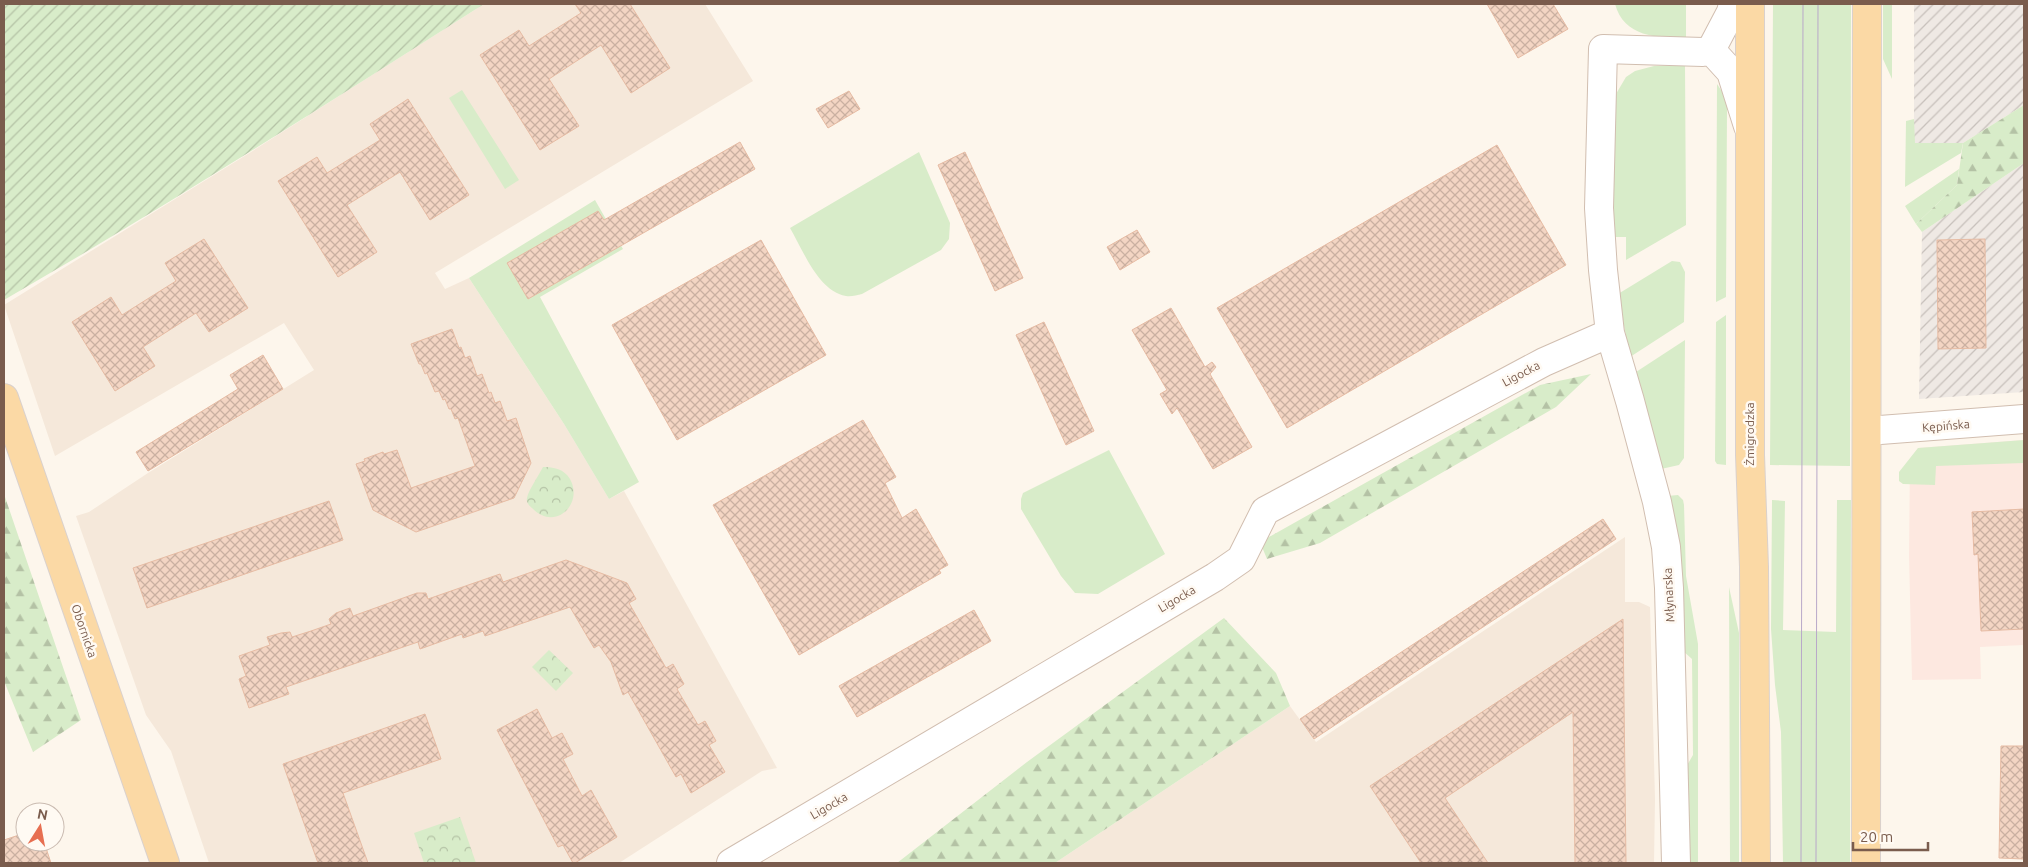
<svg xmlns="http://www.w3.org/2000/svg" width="2028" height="867" font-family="Ubuntu,sans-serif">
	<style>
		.residential { fill: #f5e8da }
		.commercial { fill: #fde8e0 }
		.industrial { fill: url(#industrial-furrows) }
		.grass { fill: #d8ecc9 }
		.forest { fill: url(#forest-firs) }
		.park { fill: url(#park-crowns) }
		.garden { fill: url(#garden-furrows) }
		.building { fill: url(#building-cross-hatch); stroke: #e6bba3 }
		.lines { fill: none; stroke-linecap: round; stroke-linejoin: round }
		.minor-casing { stroke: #d1beb0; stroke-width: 30 }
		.major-casing { stroke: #dad1cd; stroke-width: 30 }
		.minor { stroke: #fff; stroke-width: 28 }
		.major { stroke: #fbd9a5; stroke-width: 28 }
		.tram { stroke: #b9a8c9; stroke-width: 1 }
		.labels { text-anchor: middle; stroke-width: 5; stroke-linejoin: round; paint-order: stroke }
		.street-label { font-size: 12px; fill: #7a5c4d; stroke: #fffaf3 }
	</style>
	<defs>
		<pattern id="industrial-furrows" width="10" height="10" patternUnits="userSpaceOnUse" patternTransform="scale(1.25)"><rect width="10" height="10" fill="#efe9e4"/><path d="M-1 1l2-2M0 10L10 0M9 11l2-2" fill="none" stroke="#c7c0bb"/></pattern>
		<pattern id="forest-firs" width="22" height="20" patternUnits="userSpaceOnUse" patternTransform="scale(1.25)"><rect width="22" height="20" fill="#d8ecc9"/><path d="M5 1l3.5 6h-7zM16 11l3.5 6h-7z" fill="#b4c2a5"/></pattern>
		<pattern id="park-crowns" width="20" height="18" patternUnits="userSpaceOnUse" patternTransform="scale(1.25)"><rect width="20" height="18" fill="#d8ecc9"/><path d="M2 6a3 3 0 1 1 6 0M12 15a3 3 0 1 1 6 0" fill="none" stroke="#b4c2a5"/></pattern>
		<pattern id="garden-furrows" width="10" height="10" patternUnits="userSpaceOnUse" patternTransform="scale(1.25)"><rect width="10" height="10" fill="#d8ecc9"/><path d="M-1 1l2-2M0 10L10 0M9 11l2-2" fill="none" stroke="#b4c2a5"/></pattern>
		<pattern id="building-cross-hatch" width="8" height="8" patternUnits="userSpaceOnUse" patternTransform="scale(1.25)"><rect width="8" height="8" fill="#f3d5c3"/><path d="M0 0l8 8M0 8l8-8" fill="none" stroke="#cab0a1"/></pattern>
	</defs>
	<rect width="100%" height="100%" fill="#fdf6ec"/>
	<path class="residential" d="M484,4h221l48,77 -318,192 10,16 24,-11 95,146 45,75 15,-8 153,277 -15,3 -143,92h-410l-38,-112 -25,-36 -70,-199 13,-4 59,-39 166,-103 -30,-47 -229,133 -51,-151 247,-153z
		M1625,537v65h14l11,5 5,192 -1,64h-599l235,-157 26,36z"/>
	<path class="commercial" d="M2024,440v205l-44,2 1,32 -69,1 -3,-124 1,-97 8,-11z"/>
	<path class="industrial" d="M1914,4h110v101l-61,38h-49z
		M2024,163v229l-105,7 3,-167z"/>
	<path class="grass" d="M1615,4h71v34c-29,0 -62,-1 -71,-34z
		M1773,4h78l-1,462 -80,-1z
		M1883,4h9v75l-9,-20z
		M1685,65l1,160 -60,35v-23h-13v-138l13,-22 9,-6 19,-5z
		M1717,84l10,15v10l-1,188 -10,5z
		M462,90l57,90 -14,9 -56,-91z
		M1914,119l1,24h48l-2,10 -56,34 1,-66z
		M919,152l31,71 -1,16 -8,11 -79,44c-5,1 -11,3 -16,2 -28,-5 -43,-46 -56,-68z
		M1959,169l-2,16 -41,39 -11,-18z
		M595,200l28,49 -83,48 99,185 -30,17 -45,-75 -95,-146z
		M1672,261l8,1 5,10 -1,50 -54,35 -12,-63z
		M1726,315v150l-9,-1 -2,-3 1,-139z
		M1685,340l-1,118 -5,7 -18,4 -25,-97z
		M2024,440v23l-88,3 -1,19 -32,-1 -4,-3v-9l19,-24z
		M1109,450l56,104 -67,40 -23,-1 -14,-17 -40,-67v-10l2,-6z
		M1678,495l5,5 1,5 2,71 12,68v219h-8l-4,-96 7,-12 -1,-96 -9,-8 -16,-155z
		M1772,500l13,1 -2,129 53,2 1,-132h14l-1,363h-67l-2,-131 -6,-47 -4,-56z
		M1729,587l10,46v230h-9z"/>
	<path class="forest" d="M2024,105v58l-102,69 -6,-8 41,-39 6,-42z
		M1591,374l-35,33 -236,136 -53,16 -7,-17 280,-157z
		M4,494l77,226 -48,32 -29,-71z
		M1224,618l52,55 14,33 -235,157h-158l130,-101z"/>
	<path class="park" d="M543,467c11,0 21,2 27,12 14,25 -15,53 -38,29 -3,-2 -6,-6 -5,-10 1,-7 12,-23 16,-31z
		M549,650l24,23 -17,18 -24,-24z
		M460,817l16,46h-52l-10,-30z"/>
	<path class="garden" d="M4,4h480c-159,101 -317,202 -480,296z"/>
	<path class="building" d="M575,4h55l40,64 -39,25 -30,-48 -52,34 30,47 -39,24 -60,-95 39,-25 10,16 52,-33z
		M1487,4h66l15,25 -50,29z
		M849,91l11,18 -32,19 -12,-19z
		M408,99l61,96 -39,25 -30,-48 -53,33 30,47 -39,25 -60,-96 39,-24 10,16 53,-33 -10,-16z
		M740,142l15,27 -227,130 -21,-36 91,-52 6,9z
		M1497,145l69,120 -279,163 -70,-120z
		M965,152l58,126 -28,13 -57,-126z
		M1137,230l13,22 -30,18 -13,-23z
		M204,239l44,69 -39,24 -13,-19 -53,34 12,19 -40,25 -43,-69 39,-25 11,18 54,-34 -11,-18z
		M1985,239l1,109 -48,1 -1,-109z
		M761,240l65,115 -149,85 -65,-115z
		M1171,308l34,59 7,-5 4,5 -6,7 42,73 -39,22 -36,-61 -5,6 -12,-20 7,-4 -35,-60z
		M1044,322l50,109 -28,14 -50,-110z
		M452,329l7,19 2,-1 4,11 5,-2 7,20 5,-2 7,19 2,-1 4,11 5,-2 7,20 9,-3 15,45 -17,35 -98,34 -43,-22 -17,-46 9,-3 -1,-2 19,-7 1,2 13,-4 14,38 64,-22 -17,-48 -3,1 -4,-10h-2l-4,-10 -2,1 -4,-9 -4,1 -8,-19 -2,1 -4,-10h-2l-8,-20z
		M263,355l20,34 -135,82 -12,-19 102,-63 -8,-14z
		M863,420l33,57 -11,6 17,35 14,-9 32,56 -9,5 2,3 -142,82 -86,-150z
		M329,501l14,39 -196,68 -14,-40z
		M2024,509v120l-43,2 -3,-77 -4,1 -2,-43z
		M1603,519l13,20 -302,200 -14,-20z
		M566,560l61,23 9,16 -7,4 37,65 7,-4 11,20 -7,5 21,36 7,-4 11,20 -7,4 16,27 -34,21 -10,-19 -5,3 -48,-85 -5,3 -12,-33 -12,-17 -5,3 -24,-41 -85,29 -2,-5 -20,7 -1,-4 -42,15 -2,-7 -132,45 3,7 -40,14 -10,-29 7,-3 -7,-20 31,-11 -3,-8 14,-4 9,-1 2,5 19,-6 20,-7 -2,-5 7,-6 14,-5 3,8 64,-23h9l2,6 72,-25 3,8z
		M974,610l17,31 -134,76 -18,-31z
		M1623,619l3,244h-51l-2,-151 -128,86 43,65h-67l-51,-77z
		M537,709l15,29 10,-5 11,21 -10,5 19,37 9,-6 26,47 -42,26h-2l-10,-18 -5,2 -61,-117z
		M425,714l16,45 -98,34 25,70h-50l-35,-99z
		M2001,746h23v113l-25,-1z
		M25,833v9h19l7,21h-47v-23z"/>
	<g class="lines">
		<g class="minor-casing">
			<path id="minor" d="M1711,50l20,22 17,54
				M1711,50l20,-38 2,-8
				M1867,431l157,-12
				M731,863l484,-286 26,-18 24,-48 279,-149 66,-29
				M1676,863l-7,-275 -3,-41 -9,-45 -27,-101 -20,-68 -7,-63 -4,-62 4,-159 100,3 8,-2"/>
		</g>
		<g class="major-casing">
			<path id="major" d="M1750,4v451l4,112 2,296
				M4,398l161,465
				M1866,863l1,-859"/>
		</g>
		<use href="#minor" class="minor"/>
		<use href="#major" class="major"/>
		<path class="tram" d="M1801,863l2,-859
			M1816,863l2,-859"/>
	</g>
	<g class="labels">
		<g class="street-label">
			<text transform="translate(1521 374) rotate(-28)" y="4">Ligocka</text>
			<text transform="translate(1946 426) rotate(-5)" y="4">Kępińska</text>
			<text transform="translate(1750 434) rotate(-90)" y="4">Żmigrodzka</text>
			<text transform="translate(1669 595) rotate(-93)" y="4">Młynarska</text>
			<text transform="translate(1177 599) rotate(-30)" y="4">Ligocka</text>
			<text transform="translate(84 631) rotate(71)" y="4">Obornicka</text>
			<text transform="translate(829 806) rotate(-30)" y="4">Ligocka</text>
		</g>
	</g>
	<rect width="2028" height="867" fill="none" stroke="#7a5c4d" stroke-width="10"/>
	<g transform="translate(40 827) rotate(11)"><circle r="24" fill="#fffaf3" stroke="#cabbb1"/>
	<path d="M0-4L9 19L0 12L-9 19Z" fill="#e76f51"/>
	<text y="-8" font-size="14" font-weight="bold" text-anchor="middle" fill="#7a5c4d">N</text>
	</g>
	<path d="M1853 842v8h75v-8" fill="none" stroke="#7a5c4d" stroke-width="2.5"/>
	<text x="1860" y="842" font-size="15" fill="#7a5c4d" stroke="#fffaf3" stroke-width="4" paint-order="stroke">20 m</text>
</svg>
